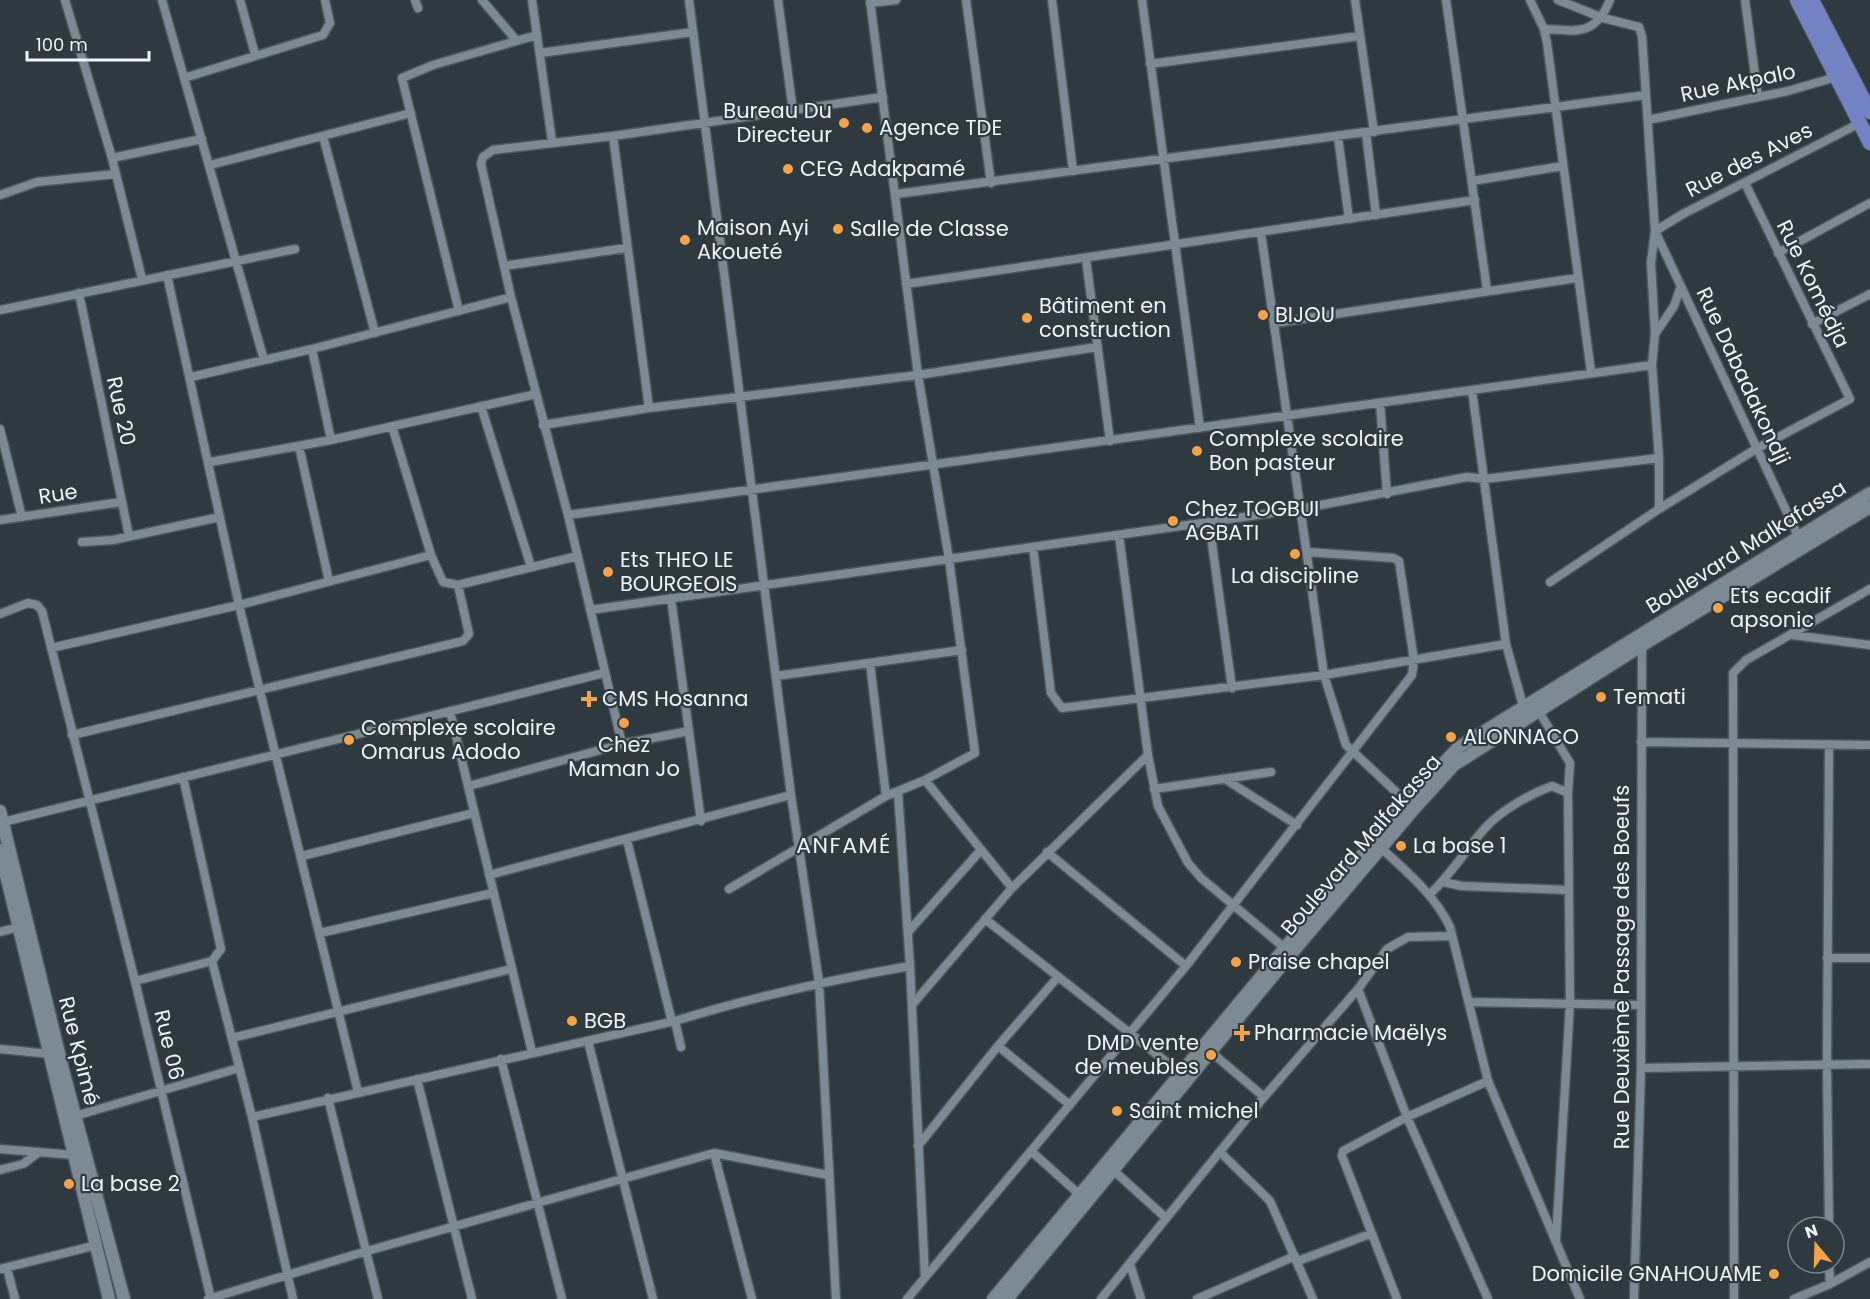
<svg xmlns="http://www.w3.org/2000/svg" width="1870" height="1299" font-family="Poppins,sans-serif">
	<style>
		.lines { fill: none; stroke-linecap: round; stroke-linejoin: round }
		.minor-casing { stroke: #4e575d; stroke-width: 11 }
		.secondary-casing { stroke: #4e575d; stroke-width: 15 }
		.primary-casing { stroke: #4e575d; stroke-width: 16 }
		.minor { stroke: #7e8a93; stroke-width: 8 }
		.secondary { stroke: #7e8a93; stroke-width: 12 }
		.primary { stroke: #7382c3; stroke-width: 14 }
		.poi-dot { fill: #f6a248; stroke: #2e3940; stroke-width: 2 }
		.labels { text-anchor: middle; stroke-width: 4.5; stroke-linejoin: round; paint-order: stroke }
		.street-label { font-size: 21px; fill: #edf3f8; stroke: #2e3940 }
		.poi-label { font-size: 21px; fill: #edf3f8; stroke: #2e3940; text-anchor: start }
		.neighbourhood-label { font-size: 22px; letter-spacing: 1.5px; fill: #edf3f8; stroke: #2e3940 }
	</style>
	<rect width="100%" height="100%" fill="#2e3940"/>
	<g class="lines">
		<g class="minor-casing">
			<path id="minor" d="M65,0l47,158 30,121
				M162,0l102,360
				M240,0l15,54
				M415,0l3,8
				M482,0l34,40
				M532,0l20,141
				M689,0l102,795 28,187 17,317
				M778,0l15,111
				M966,0l25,183
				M1052,0l21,171
				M1142,0l58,428
				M1355,0l19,132
				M1446,0l41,290
				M1530,0l14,29 3,14 44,329
				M1558,0l45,18 36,9 3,9 13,195 -4,32 4,71 -3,31 7,93v51
				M1745,0l13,97
				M870,3l26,-3
				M1544,29c34,2 51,7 66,-29
				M540,53l153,-21
				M1150,64l210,-28
				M184,78l139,-43 7,-12 -5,-23
				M1648,120l140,-29 48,-14
				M1366,133l10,82
				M323,136l52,197
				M613,136l36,272
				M1338,137l11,82
				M112,158l90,-19
				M210,165l201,-52
				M1472,181l91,-15
				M896,194l750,-99
				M0,195l37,-13 79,-8
				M1655,231l143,305
				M1655,231l28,-17 177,-91
				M1261,233l63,442 22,70 63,59
				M1778,253l92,-50
				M1086,259l24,182
				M504,266l122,-18
				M167,275l72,330 119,487
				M906,284l569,-84
				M79,293l50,243
				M0,310l295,-61
				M459,311l-57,-233 31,-13 104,-30
				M1275,323l302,-45
				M1812,324l58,-30
				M1655,334l19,-28 7,-20
				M312,349l19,91
				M191,377l121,-28 199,-52
				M1472,390l34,254 17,62
				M1380,403l7,91
				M481,406l50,161
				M543,425l106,-17 269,-33 179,-28
				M392,426l39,129 12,27 15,3 120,-29
				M0,429l22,88
				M299,446l30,135
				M210,462l121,-22 205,-46
				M568,515l1084,-150
				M0,520l121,-18
				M1209,522l23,166
				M1119,535l29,220 10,51 30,57 13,15 86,72
				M82,542l31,-2 107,-23
				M1033,547l18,146 11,15 262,-33 182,-31
				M1550,582l109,-73 97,-60 94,-50 -105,-216
				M671,598l30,223
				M590,610l710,-101 167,-32 18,2 174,-21
				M0,614l28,-11 9,2 5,6 93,370 76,318
				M1792,635l78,10
				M51,648l188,-43 192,-50
				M870,663l16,133
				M776,676l186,-26
				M1538,710l32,53 -2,30
				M450,711l82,341
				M72,735l391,-94 6,-7 -11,-49
				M1641,742l229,3
				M622,744l-54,-229 -57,-218 -30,-133 2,-7 10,-7 120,-14 270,-39
				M1225,779l72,46
				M925,780l87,108
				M469,786l153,-42 67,-13
				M1154,789l117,-17
				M898,792l12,174 15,311
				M3,822l601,-149
				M627,840l45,182
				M1381,848c26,24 54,47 69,79l38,154 92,218
				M1047,852l139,114
				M302,856l172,-43
				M489,875l302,-80
				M1443,882l19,4 106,4
				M729,889l157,-93 39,-16 50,-27 -26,-194 -31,-184 -48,-375
				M1429,895c22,-20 37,-46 57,-68 16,-17 44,-33 66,-41l16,7 2,210 -14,237
				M985,919l198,156
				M0,932l19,-5
				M908,932l72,-81
				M320,933l173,-40
				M1827,958h43
				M212,961l40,156 41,182
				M135,981l77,-20 9,-12 -38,-172
				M1358,989l49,128 81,182
				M1469,1002l172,3
				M912,1005l100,-117 136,-133
				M675,1021l6,26
				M232,1038l279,-69
				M588,1041l65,258
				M998,1046l72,59
				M0,1049l50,5
				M1211,1052l53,45
				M501,1059l61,240
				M1641,1068l229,-4
				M417,1079l55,220
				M328,1098l50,201
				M75,1116l164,-48
				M252,1117l423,-96c78,-24 155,-41 235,-55
				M918,1146l80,-100 59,-68
				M0,1149l75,6
				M1031,1151l49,44
				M714,1153l38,146
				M1221,1153l49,48 43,98
				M0,1170l23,-6 16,-12
				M1113,1170l52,47
				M1829,1227l-2,-162 2,-320
				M1298,1261l72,-27
				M1829,1263l1,21
				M1130,1264l11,35
				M7,1268l8,31
				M0,1269l97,-24
				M208,1299l159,-48 347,-98 114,22
				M907,1299l279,-333 226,-291 2,-15 -15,-99 -6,-3 -86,-6
				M1101,1299l163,-202 94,-108 29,-40 21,-12 44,-1
				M1197,1299l98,-43
				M1397,1299l-55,-143 1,-5 64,-34 81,-36
				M1634,1299l7,-231 1,-425
				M1734,1299l-1,-626 13,-13 124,-71
				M1794,1299l36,-15 40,-22"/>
		</g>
		<g class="secondary-casing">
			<path id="secondary" d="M0,811l63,259 61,229
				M0,850l109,449
				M993,1299l414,-498 52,-54 411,-254
				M1007,1299l284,-345 123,-145 40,-44 187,-119 229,-139"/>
		</g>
		<g class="primary-casing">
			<path id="primary" d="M1797,0l73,143
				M1812,0l58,112"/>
		</g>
		<use href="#minor" class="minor"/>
		<use href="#secondary" class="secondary"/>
		<use href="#primary" class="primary"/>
	</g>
	<g class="poi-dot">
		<circle cx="844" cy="123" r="6"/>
		<circle cx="867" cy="128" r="6"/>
		<circle cx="788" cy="169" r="6"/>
		<circle cx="838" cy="229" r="6"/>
		<circle cx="685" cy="240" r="6"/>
		<circle cx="1263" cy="315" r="6"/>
		<circle cx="1027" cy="318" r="6"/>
		<circle cx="1197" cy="451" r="6"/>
		<circle cx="1173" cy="521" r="6"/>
		<circle cx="1295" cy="554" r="6"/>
		<circle cx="608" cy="572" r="6"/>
		<circle cx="1718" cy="608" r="6"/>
		<circle cx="1601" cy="697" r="6"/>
		<path d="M586 690h6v6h6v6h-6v6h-6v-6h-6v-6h6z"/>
		<circle cx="624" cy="723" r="6"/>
		<circle cx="1451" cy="737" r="6"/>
		<circle cx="349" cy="740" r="6"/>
		<circle cx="1401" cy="846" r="6"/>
		<circle cx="1236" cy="962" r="6"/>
		<circle cx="572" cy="1021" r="6"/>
		<path d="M1239 1024h6v6h6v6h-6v6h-6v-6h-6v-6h6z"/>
		<circle cx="1211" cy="1055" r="6"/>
		<circle cx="1117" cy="1111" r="6"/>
		<circle cx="69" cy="1184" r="6"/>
		<circle cx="1774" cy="1274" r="6"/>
	</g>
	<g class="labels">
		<g class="street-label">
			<text transform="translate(1738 83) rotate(-12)" y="7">Rue Akpalo</text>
			<text transform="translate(1749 160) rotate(-27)" y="7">Rue des Aves</text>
			<text transform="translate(1813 284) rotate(64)" y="7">Rue Komédja</text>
			<text transform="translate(1743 376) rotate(65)" y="7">Rue Dabadakondji</text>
			<text transform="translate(121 411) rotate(78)" y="7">Rue 20</text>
			<text transform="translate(58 494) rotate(-9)" y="7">Rue</text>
			<text transform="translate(1746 547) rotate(-32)" y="7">Boulevard Malkafassa</text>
			<text transform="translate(1361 845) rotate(-49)" y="7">Boulevard Malfakassa</text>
			<text transform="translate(1622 967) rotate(-90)" y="7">Rue Deuxième Passage des Boeufs</text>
			<text transform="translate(169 1045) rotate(77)" y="7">Rue 06</text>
			<text transform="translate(79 1051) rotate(76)" y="7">Rue Kpimé</text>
		</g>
		<g class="poi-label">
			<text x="832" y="118" text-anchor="end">Bureau Du<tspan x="832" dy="24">Directeur</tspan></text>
			<text x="879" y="135">Agence TDE</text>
			<text x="800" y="176">CEG Adakpamé</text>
			<text x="697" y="235">Maison Ayi<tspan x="697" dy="24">Akoueté</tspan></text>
			<text x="850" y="236">Salle de Classe</text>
			<text x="1039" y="313">Bâtiment en<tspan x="1039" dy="24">construction</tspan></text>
			<text x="1275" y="322">BIJOU</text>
			<text x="1209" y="446">Complexe scolaire<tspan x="1209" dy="24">Bon pasteur</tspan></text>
			<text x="1185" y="516">Chez TOGBUI<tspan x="1185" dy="24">AGBATI</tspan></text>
			<text x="620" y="567">Ets THEO LE<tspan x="620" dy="24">BOURGEOIS</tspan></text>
			<text x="1295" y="583" text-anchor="middle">La discipline</text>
			<text x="1730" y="603">Ets ecadif<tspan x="1730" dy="24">apsonic</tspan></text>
			<text x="1613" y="704">Temati</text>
			<text x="602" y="706">CMS Hosanna</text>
			<text x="361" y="735">Complexe scolaire<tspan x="361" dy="24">Omarus Adodo</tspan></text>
			<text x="1463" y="744">ALONNACO</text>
			<text x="624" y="752" text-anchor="middle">Chez<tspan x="624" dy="24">Maman Jo</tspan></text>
			<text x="1413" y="853">La base 1</text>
			<text x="1248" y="969">Praise chapel</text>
			<text x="584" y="1028">BGB</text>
			<text x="1254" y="1040">Pharmacie Maëlys</text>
			<text x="1199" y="1050" text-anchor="end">DMD vente<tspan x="1199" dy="24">de meubles</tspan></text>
			<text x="1129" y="1118">Saint michel</text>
			<text x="81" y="1191">La base 2</text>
			<text x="1762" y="1281" text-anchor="end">Domicile GNAHOUAME</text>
		</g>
		<g class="neighbourhood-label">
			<text x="844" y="853">ANFAMÉ</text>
		</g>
	</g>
	<g transform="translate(1816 1245) rotate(341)"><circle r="28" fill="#2e3940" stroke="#7a838a" stroke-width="1.5"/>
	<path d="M0-4.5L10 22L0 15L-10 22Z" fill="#f6a248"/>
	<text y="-9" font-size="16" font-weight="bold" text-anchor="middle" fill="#edf3f8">N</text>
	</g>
	<path d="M27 51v9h122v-9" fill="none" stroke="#edf3f8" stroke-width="3"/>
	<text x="36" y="51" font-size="18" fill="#edf3f8" stroke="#2e3940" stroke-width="4.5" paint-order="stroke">100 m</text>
</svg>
